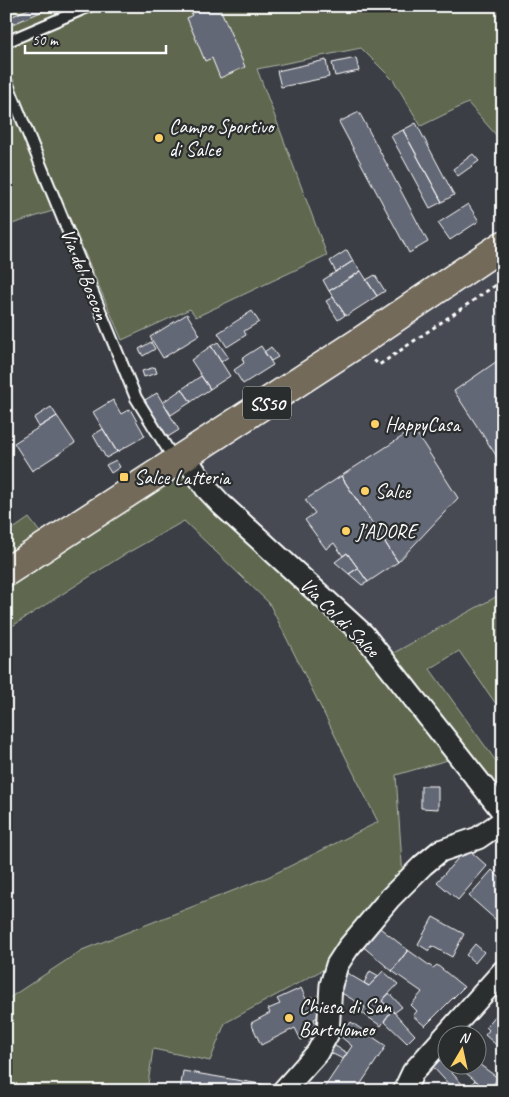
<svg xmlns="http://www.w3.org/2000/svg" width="509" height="1097" font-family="Caveat,sans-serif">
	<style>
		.built { fill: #474a53 }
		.green { fill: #5f684f; stroke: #afb4a7 }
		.building { fill: #636776; stroke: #fff }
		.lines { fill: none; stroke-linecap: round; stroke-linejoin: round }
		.lane-casing { stroke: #fff; stroke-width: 14 }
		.street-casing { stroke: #fff; stroke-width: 25 }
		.primary-casing { stroke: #fff; stroke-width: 31 }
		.path { stroke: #fff; stroke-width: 3; stroke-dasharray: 4 4; stroke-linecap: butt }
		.lane { stroke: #2a2d2e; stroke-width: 10 }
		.street { stroke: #2a2d2e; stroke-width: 21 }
		.primary { stroke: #736b5a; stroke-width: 28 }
		.poi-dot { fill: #ffd166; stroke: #2a2d2e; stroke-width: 2 }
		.labels { text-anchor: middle; stroke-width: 4.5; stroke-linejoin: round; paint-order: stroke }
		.shield { fill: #2a2d2e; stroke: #bfc0c0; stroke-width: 1 }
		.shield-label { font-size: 19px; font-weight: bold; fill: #fff }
		.poi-label { font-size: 20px; fill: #fff; stroke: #2a2d2e; text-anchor: start }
		.street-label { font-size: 20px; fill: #fff; stroke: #2a2d2e }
	</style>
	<rect width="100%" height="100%" fill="#3b3e44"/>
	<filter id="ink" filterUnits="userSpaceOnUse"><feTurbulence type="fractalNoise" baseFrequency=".02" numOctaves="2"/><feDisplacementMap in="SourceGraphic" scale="10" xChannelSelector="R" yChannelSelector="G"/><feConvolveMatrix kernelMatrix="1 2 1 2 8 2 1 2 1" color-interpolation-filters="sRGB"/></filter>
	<g filter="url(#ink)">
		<path class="built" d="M503,251v342l-114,63 -199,-198z"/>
		<path class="green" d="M6,6h497v137l-35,-40 -47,23 -27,-45 -33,-33 -104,21 70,186 -131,62 -6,-8 -68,31 -57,-133 -59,19z
			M190,458l198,198 115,-63v121l-44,-63 -29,18 73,102v40l-45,-54 -62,18 7,103 -75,89 -103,56 -15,38 -57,-12 -6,42h-141v-91l76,-50 186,-73 110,-55 -109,-219 -85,-82 -62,35 -116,74v-96l23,-16 17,22z"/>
		<path class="building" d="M35,6h6l2,5 -37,16v-8z
			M188,6h31l26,61 -25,11 -8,-20 -7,3 -18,-43 5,-3z
			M356,58l3,13 -24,5 -3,-13z
			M326,60l3,17 -48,10 -4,-16z
			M359,112l69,130 -19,11 -70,-131z
			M416,123l38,72 -12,7 -39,-72z
			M403,130l39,72 -12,6 -39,-72z
			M473,154l6,7 -21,15 -5,-7z
			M468,204l11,17 -29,19 -12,-17z
			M347,250l6,11 -17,11 -6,-11z
			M353,261l8,10 -32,20 -6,-11z
			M361,271l16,25 -31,20 -17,-25z
			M375,275l10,16 -8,5 -11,-16z
			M333,297l12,18 -7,5 -12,-19z
			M252,311l7,11 -15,9 2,4 -19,12 -9,-14z
			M187,314l13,21 -37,23 -13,-21z
			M151,342l4,7 -12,7 -4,-7z
			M218,342l10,15 -7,5 -10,-16z
			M211,346l19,30 -20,13 -19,-29z
			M261,346l12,19 -30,19 -9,-14 10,-7 -2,-5z
			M271,347l7,10 -7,4 -7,-9z
			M503,357v109l-49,-75z
			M155,367l2,6 -13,4 -2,-6z
			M201,376l9,13 -19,13 -9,-13z
			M182,389l9,13 -20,13 -8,-13z
			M157,393l22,37 -13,8 -23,-37z
			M113,400l8,14 9,-5 15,27 -28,16 -24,-40z
			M51,407l6,9 -18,11 -5,-9z
			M57,416l18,27 -43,28 -18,-28z
			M103,429l14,23 -11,6 -13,-23z
			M414,429l44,69 -60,64 -57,-86z
			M116,460l4,7 -9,6 -5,-8z
			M341,476l57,86 -30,20 -21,-29 -4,3 -9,-13 -8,6 -21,-29 10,-7 -10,-13z
			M347,553l11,15 -9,6 -14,-12z
			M358,568l10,14 -6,3 -13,-11z
			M421,786h17v23l-17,-1z
			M467,848l20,18 -29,34 -21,-18z
			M492,870l11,11v31l-7,8 -27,-24z
			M433,917l31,17 -12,23 -20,-11 -3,5 -11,-7z
			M376,925l32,25 -16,21 -32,-27z
			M475,944l9,8 -9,11 -9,-8z
			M408,950l25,18 4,-3 27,22 -39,39 -12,-10 4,-5 -6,-6 11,-13 -30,-21z
			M370,971l9,5 -10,10 -5,-3z
			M383,971l15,13 -16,17 10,9 -11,16 -19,-13 3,-6 -30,-18 10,-17 24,14z
			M301,988l5,11 6,-3 9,20 -7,3 5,12 -18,9 -6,-12 -34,17 -10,-22 19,-10 -2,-4 12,-5 -3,-5z
			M389,993l13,14 -8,6 -12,-12z
			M503,1007v44l-18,-16 4,-5 -3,-3z
			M392,1010l23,25 -8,8 -23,-22z
			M351,1022l35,24 -30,45h-34l30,-45 -12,-10z
			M330,1043l17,10 -4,6 -18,-9z
			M440,1060l25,27 -4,4h-6l-22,-24z
			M476,1062l22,16 -10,13 -33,-27h21z
			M183,1071l95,16v4h-98z
			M475,1080l13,11h-16l-3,-3z
			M298,1083l12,8h-17z"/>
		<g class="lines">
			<g class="lane-casing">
				<path id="lane" d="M6,42l84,-36
					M6,80l130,318 39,63"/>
			</g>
			<g class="street-casing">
				<path id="street" d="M185,456l21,32 16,17 142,130 139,177
					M283,1091l34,-38 11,-20 3,-48 6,-20 11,-17 42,-50 33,-33 17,-14 38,-13 25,-17
					M404,1091l9,-19 90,-101"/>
			</g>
			<g class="primary-casing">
				<path id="primary" d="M6,572l352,-229 145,-98"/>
			</g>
			<path class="path" d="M374,360l5,5 124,-85"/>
			<use href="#lane" class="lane"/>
			<use href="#street" class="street"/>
			<use href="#primary" class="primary"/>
		</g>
	</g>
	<g class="poi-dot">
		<circle cx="159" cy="138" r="5"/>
		<circle cx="375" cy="424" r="5"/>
		<rect x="119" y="472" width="10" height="10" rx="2.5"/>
		<circle cx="365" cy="491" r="5"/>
		<circle cx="346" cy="531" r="5"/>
		<circle cx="289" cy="1018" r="5"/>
	</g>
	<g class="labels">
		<rect class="shield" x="243" y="386.5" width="48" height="33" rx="4"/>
		<g class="shield-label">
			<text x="267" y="410">SS50</text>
		</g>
		<g class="poi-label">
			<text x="169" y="133">Campo Sportivo<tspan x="169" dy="23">di Salce</tspan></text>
			<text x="385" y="431">HappyCasa</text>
			<text x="134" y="484">Salce Latteria</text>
			<text x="375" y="498">Salce</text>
			<text x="356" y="538">J'ADORE</text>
			<text x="299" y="1013">Chiesa di San<tspan x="299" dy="23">Bartolomeo</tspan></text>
		</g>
		<g class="street-label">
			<text transform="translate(85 274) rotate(68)" y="7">Via del Boscon</text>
			<text transform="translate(340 617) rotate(45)" y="7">Via Col di Salce</text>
		</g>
	</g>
	<rect width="509" height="1097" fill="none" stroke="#2a2d2e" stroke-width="25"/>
	<rect x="12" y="12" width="484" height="1072" fill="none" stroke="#fff" stroke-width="2" filter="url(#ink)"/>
	<g transform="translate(462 1050) rotate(9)"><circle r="24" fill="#2a2d2e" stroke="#7f8182"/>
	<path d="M0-4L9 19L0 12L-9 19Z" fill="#ffd166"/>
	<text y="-8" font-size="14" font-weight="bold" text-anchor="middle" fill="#ffffff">N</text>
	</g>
	<path d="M25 45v8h141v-8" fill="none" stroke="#ffffff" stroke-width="2.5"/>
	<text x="32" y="45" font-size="15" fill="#ffffff" stroke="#2a2d2e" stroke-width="4" paint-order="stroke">50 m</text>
</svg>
